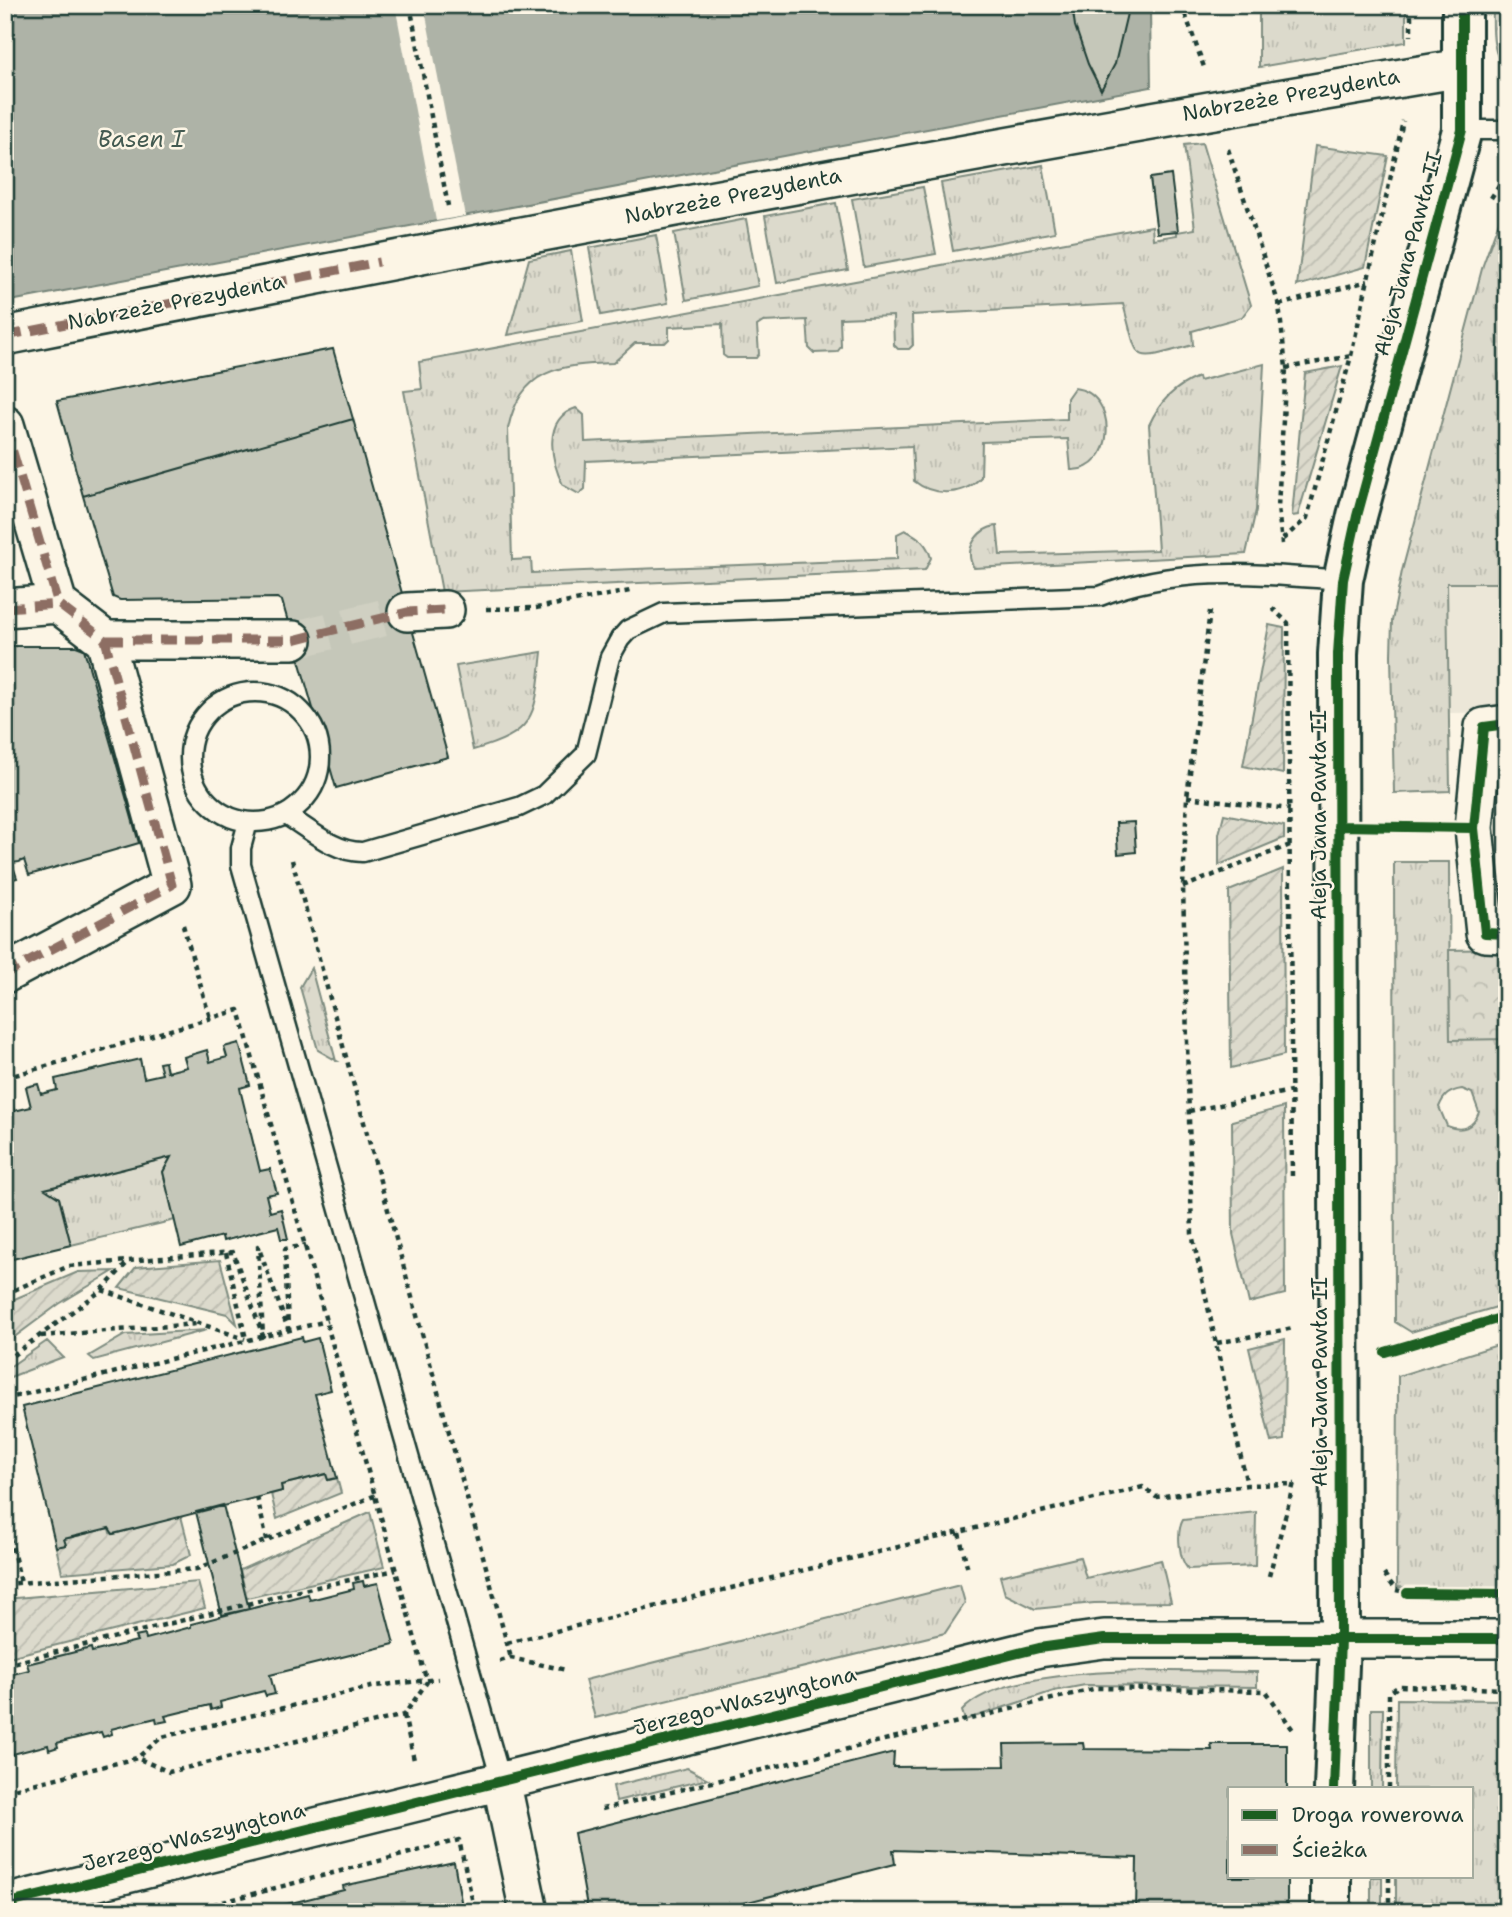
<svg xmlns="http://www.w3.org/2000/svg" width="1512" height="1917" font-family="'Shantell Sans',sans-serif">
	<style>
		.built { fill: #ece7d8 }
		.grass { fill: url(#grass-tufts); stroke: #7e8c80; stroke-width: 2; fill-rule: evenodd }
		.park { fill: url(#park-crowns); stroke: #7e8c80; stroke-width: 2 }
		.garden { fill: url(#garden-furrows); stroke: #7e8c80; stroke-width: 2 }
		.water { fill: #aeb3a7; stroke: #758479; stroke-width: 2 }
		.pier { fill: #fcf5e5 }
		.building { fill: #c5c7b9; stroke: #1f3d34; stroke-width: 2 }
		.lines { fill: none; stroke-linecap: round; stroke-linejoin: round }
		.street-tunnel { stroke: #d0d0c2; stroke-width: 37; stroke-dasharray: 37 18; stroke-linecap: butt }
		.lane-casing { stroke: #1f3d34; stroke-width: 23 }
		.street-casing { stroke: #1f3d34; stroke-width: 42 }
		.secondary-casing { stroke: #1f3d34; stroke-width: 44 }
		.path { stroke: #1f3d34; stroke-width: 4.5; stroke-dasharray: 5 5; stroke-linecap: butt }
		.lane { stroke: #fcf5e5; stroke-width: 18 }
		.street { stroke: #fcf5e5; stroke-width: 37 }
		.secondary { stroke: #fcf5e5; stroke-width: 38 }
		.quiet { stroke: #8d6e63; stroke-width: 9; stroke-dasharray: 18 9; stroke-linecap: butt }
		.cycleway-casing { stroke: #fcf5e5; stroke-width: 15 }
		.cycleway { stroke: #1b5e20; stroke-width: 10 }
		.labels { text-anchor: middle; stroke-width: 5; stroke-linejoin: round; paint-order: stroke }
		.street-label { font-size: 21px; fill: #1f3d34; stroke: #fcf5e5 }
		.water-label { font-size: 23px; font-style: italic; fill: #435a51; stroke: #fcf5e5 }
	</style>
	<defs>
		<pattern id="grass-tufts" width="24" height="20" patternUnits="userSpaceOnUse" patternTransform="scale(1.75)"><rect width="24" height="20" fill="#dcdacc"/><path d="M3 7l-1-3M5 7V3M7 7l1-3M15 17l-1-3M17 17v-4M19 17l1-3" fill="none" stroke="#bcbcb0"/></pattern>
		<pattern id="park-crowns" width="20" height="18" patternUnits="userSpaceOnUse" patternTransform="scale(1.75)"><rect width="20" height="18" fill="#dcdacc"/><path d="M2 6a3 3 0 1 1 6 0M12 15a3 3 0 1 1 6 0" fill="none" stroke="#bcbcb0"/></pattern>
		<pattern id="garden-furrows" width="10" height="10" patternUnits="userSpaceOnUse" patternTransform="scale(1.75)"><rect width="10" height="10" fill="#dcdacc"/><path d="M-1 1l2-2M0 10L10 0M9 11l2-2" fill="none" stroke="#bcbcb0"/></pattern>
	</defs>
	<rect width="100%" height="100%" fill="#fcf5e5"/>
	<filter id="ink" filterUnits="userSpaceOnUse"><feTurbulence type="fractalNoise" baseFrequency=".0143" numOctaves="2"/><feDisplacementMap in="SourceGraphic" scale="14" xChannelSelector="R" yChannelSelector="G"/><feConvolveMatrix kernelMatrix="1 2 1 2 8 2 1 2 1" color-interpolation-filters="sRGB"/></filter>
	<g filter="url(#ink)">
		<path class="built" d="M1447,583h52l1,29h7v100l-58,1z"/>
		<path class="grass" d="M1259,5h147v37l-147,25z
			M1202,143l49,162 -9,12 -50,14 1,14c-65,18 -53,18 -70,-41l-211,11 1,30 -4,4h-11l-4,-4 -1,-29 -53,2 1,29 -4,5 -23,1 -5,-5 -2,-28 -44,2 -6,4 2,28 -3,4h-29l-4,-3 -1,-31 -53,3v12l-4,4h-30l-22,20c-52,2 -93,5 -105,66l4,131 19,-1 1,14 365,-14v-25l8,-4c14,7 22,13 26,28l-6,12 -483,22 -38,-201 18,-2 -3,-27 733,-136 1,13 24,-4v-3l18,-3 -11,-84z
			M1043,165l12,67 -102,19 -12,-68z
			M923,187l13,67 -72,13 -12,-68z
			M1507,199v413h-7l-1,-29h-52l3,208 -56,2 -3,-138 1,-34 10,-50 81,-306z
			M836,203l12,67 -71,13 -12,-67z
			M746,219l12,67 -72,14 -12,-67z
			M656,235l12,68 -67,12 -12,-67z
			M571,251l12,70 -75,14 21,-76z
			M1264,364l-8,146 -10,44 -272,14c-11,-18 3,-40 23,-42l3,29 158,-5 -9,-125c11,-24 25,-38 49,-48l1,4z
			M1074,388c46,5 42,84 -3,82l-3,-31 -86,3 -1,35c-17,19 -47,20 -67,4l-2,-35 -326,15 -1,28 -6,5 -16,-9c-12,-24 -21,-66 13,-77l8,7 1,27 482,-23v-21z
			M542,652c-7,62 -4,80 -69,98l-17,-84z
			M1394,862h55l1,177h57v265l-96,28 -16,-10zM1462,1089l10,4 7,19c-6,16 -17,20 -32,14l-8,-19c5,-12 10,-16 23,-18z
			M311,968l25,93h1l-19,-11 -18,-63z
			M171,1157l-8,15 12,48 -104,25 -12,-47 -14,-9z
			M207,1330l-113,30 -5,-4 36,-21z
			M47,1341l16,16 -58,22v-9z
			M1507,1342v247l-110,-2 1,-211z
			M1256,1512l-1,54 -67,3c-9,-10 -12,-37 -5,-49z
			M1080,1557l6,21 75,-18 10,42 -77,1 -59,6 -30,-15 -5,-18z
			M960,1585l5,18 -20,30 -350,85 -10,-38z
			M1257,1672v15l-172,-2 -31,6 -89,29 -3,-9c45,-51 227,-39 295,-39z
			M1397,1699l110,1v212h-111v-35h76v-88h-76z
			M1371,1709h12l-1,80h-11z
			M687,1768l21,11 -92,22 -3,-15z
			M1371,1877h11v35h-11z"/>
		<path class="park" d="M1505,949l2,90 -57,1 -1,-90z"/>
		<path class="garden" d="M1493,5h14v64c-17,-14 -14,-43 -14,-64z
			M1315,146l73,10 -23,111 -68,19z
			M1342,366l-44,149 -6,1 13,-143z
			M1269,625l15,3 -1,146 -40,-8z
			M1224,814l60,12v12l-65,27v-31z
			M1283,869l1,186 -53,13 -2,-177z
			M1284,1107l1,187 -36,9 -16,-69 -1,-113z
			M220,1260l17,64 -10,-10 -108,-26 17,-21z
			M114,1271l-55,33 -54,40v-41l73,-31z
			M1285,1339l-1,101 -13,2 -22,-94z
			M326,1474l2,6 9,-2 4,15 -64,26 -6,-25 11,-3 -1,-6z
			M370,1512l14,55 -137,31 -7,-28z
			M181,1516l10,39 -18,9 -111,9 -6,-26 9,-2 -1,-6 45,-11 1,5 4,1z
			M198,1582l7,26 -200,50v-59z"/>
		<path class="water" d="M5,5h1145l1,82 -1146,215z"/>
		<path class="pier" d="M395,5h29l41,211 -29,5z"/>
		<path class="building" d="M1072,5h57l-14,59 -14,26 -13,-26 -13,-38z
			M1171,175l7,56 -21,2 -7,-55z
			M333,349l20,70 -270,77 -26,-95z
			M353,419l95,338 -112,31 -54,-187 -5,-3 -157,2 -7,-3 -30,-101z
			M5,646h71l8,3 55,194 -110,32 -5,-15 -5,2 -7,1 5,15 -12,3z
			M1134,822l2,30 -18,2 -2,-31z
			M239,1043l11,42 -10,3 1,5 19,78 10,-2 7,24 -11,2 4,17 11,-3 7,30h-7l-3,-12 -55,14 -1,-5 -41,11 -18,-75 8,-15 -126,32 14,9 12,47 -63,15 -3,-6v-162l4,-1 5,20 17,-4 -5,-20 12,-3 3,10 16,-4 -2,-11 85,-20 4,19 18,-4 -3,-11 6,-1 2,10 20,-5 -3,-10 23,-7 3,12 3,-1 14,-4 -3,-10z
			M302,1337l1,5 15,-4 13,52 -16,4 22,84 -9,2 -2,-6 -45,11 1,6 -169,43 -4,-6 -45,11 2,6 -10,2 -34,-140z
			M223,1505l26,104 -27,6 -26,-103z
			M363,1581l1,5 14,-3 16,61 -124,31 5,19 -9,2 -2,-5 -44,11 1,5 -10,3 -1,-5 -45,11 2,5 -10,2 -1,-5 -45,11 1,5 -9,3 -2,-5 -44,11 1,4 -9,3 -1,-5 -43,11v-80l24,-6 -2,-6 64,-16 1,4 45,-11 -2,-4 10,-2 1,4 45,-12v-3l117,-30 2,6 44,-11 -1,-6z
			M1083,1743l1,6 128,1 -1,-6h76v45h-57v88h57v35h-151l1,-54 -244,-8 2,14 -186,48h-121l-14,-79 320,-81 -1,15 112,-1 -1,-22z
			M454,1862l9,50h-182l-2,-6 65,-16 -1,-4z"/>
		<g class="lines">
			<path class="street-tunnel" d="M293,640l114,-28"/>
			<g class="lane-casing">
				<path id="lane" d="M1462,130h45
					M190 757a65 65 0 1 1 130 0a65 65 0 1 1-130 0Z
					M286,815c23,14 49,38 77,37l156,-45 25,-12 42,-41 24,-97 10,-18 8,-9 36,-17 436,-17c78,-31 161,-22 243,-16
					M248,822l-7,26v17l260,915"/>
			</g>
			<g class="street-casing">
				<path id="street" d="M5,336c485,-96 970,-187 1457,-268
					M5,425l53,179 47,36 67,245 -167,89
					M5,608l53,-4
					M407,612l38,-2
					M105,640h188
					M1507,724l-23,3 -10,101 11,105 22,1
					M501,1780l28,132
					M5,1904l1034,-256 65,-9h403"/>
			</g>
			<g class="secondary-casing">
				<path id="secondary" d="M1334,1789l6,-149 -2,-986 5,-74 14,-64 105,-386v-125
					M1331,1912v-35"/>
			</g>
			<path class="path" d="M410,5l38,201
				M1182,5l23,65
				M1411,5v31
				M1228,149l51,156 7,63 -8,139 4,37
				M1491,198l8,-12 8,-4
				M1279,305l89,-24
				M1286,368l65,-12
				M1283,539l24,-21 44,-162 52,-235
				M1272,608l16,15 4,557
				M486,609l50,-1 94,-17
				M1210,611l-23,186 -4,90 9,347 55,251
				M1187,797l103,12
				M1382,827h51
				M292,860l219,798
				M1183,887l107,-42
				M183,925l27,93
				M5,1078l234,-68 188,672 -23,33 -235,57 -32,-14
				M1189,1111l102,-20
				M226,1253l20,86
				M102,1290l26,-28
				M5,1294l64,-28 164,-14 30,84 -5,-90 30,83 -3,-80 21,-4
				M41,1336l155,-12
				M1217,1343l76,-15
				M1385,1352l122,-36
				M5,1361l97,-71 143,49
				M5,1399l322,-78
				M257,1497l10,43
				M5,1518l16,65
				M959,1533l9,37
				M1384,1574l12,16 13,3
				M1269,1576l25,-93
				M5,1584l192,-15 179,-74
				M507,1643l636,-156 13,10 91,-12 48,-1
				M500,1661l11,-3 55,12
				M5,1665l298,-75 93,-20
				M404,1715l10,45
				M1389,1789v-96l10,-7 108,3
				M5,1791l132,-33 25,-21 213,-51 63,-7
				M602,1809l495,-121 169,3 27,39
				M184,1912l275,-72 16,72
				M1389,1912v-35"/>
			<use href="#lane" class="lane"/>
			<use href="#street" class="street"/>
			<use href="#secondary" class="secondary"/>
			<path class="quiet" d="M5,336l374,-74
				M5,425l53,179 47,36 67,245 -167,89
				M5,608l53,-4
				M105,640h188l114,-28 38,-2"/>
			<g class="cycleway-casing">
				<path id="cycleway" d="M1507,724l-23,3 -10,101 11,105 22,1
					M1338,826l136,2
					M1385,1352l122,-36
					M1407,1593l100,1
					M1334,1789l6,-149 -2,-986 5,-74 14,-64 105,-386v-125
					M5,1904l1034,-256 65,-9h403"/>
			</g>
			<use href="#cycleway" class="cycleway"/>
		</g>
	</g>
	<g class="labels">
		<g class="street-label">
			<text transform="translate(1291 95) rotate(-10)" y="7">Nabrzeże Prezydenta</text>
			<text transform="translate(733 196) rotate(-11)" y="7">Nabrzeże Prezydenta</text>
			<text transform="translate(1408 254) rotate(-75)" y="7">Aleja Jana Pawła II</text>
			<text transform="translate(176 302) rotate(-11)" y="7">Nabrzeże Prezydenta</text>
			<text transform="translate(1319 815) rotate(-90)" y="7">Aleja Jana Pawła II</text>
			<text transform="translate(1320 1382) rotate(-90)" y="7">Aleja Jana Pawła II</text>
			<text transform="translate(745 1701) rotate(-14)" y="7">Jerzego Waszyngtona</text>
			<text transform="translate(194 1837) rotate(-14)" y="7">Jerzego Waszyngtona</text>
		</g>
		<g class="water-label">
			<text x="141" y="147">Basen I</text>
		</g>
	</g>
	<rect width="1512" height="1917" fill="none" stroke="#fcf5e5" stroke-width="28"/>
	<rect x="14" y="14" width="1484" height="1889" fill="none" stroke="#1f3d34" stroke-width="2.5" filter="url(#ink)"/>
	<rect x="1228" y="1787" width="245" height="91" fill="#fcf5e5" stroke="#a4ab9e" stroke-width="2"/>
	<rect x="1242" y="1810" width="35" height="10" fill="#1b5e20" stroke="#a4ab9e" stroke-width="2"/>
	<text x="1292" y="1822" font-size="21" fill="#1f3d34">Droga rowerowa</text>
	<rect x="1242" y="1845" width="35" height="10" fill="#8d6e63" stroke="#a4ab9e" stroke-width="2"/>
	<text x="1292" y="1857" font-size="21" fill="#1f3d34">Ścieżka</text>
</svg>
